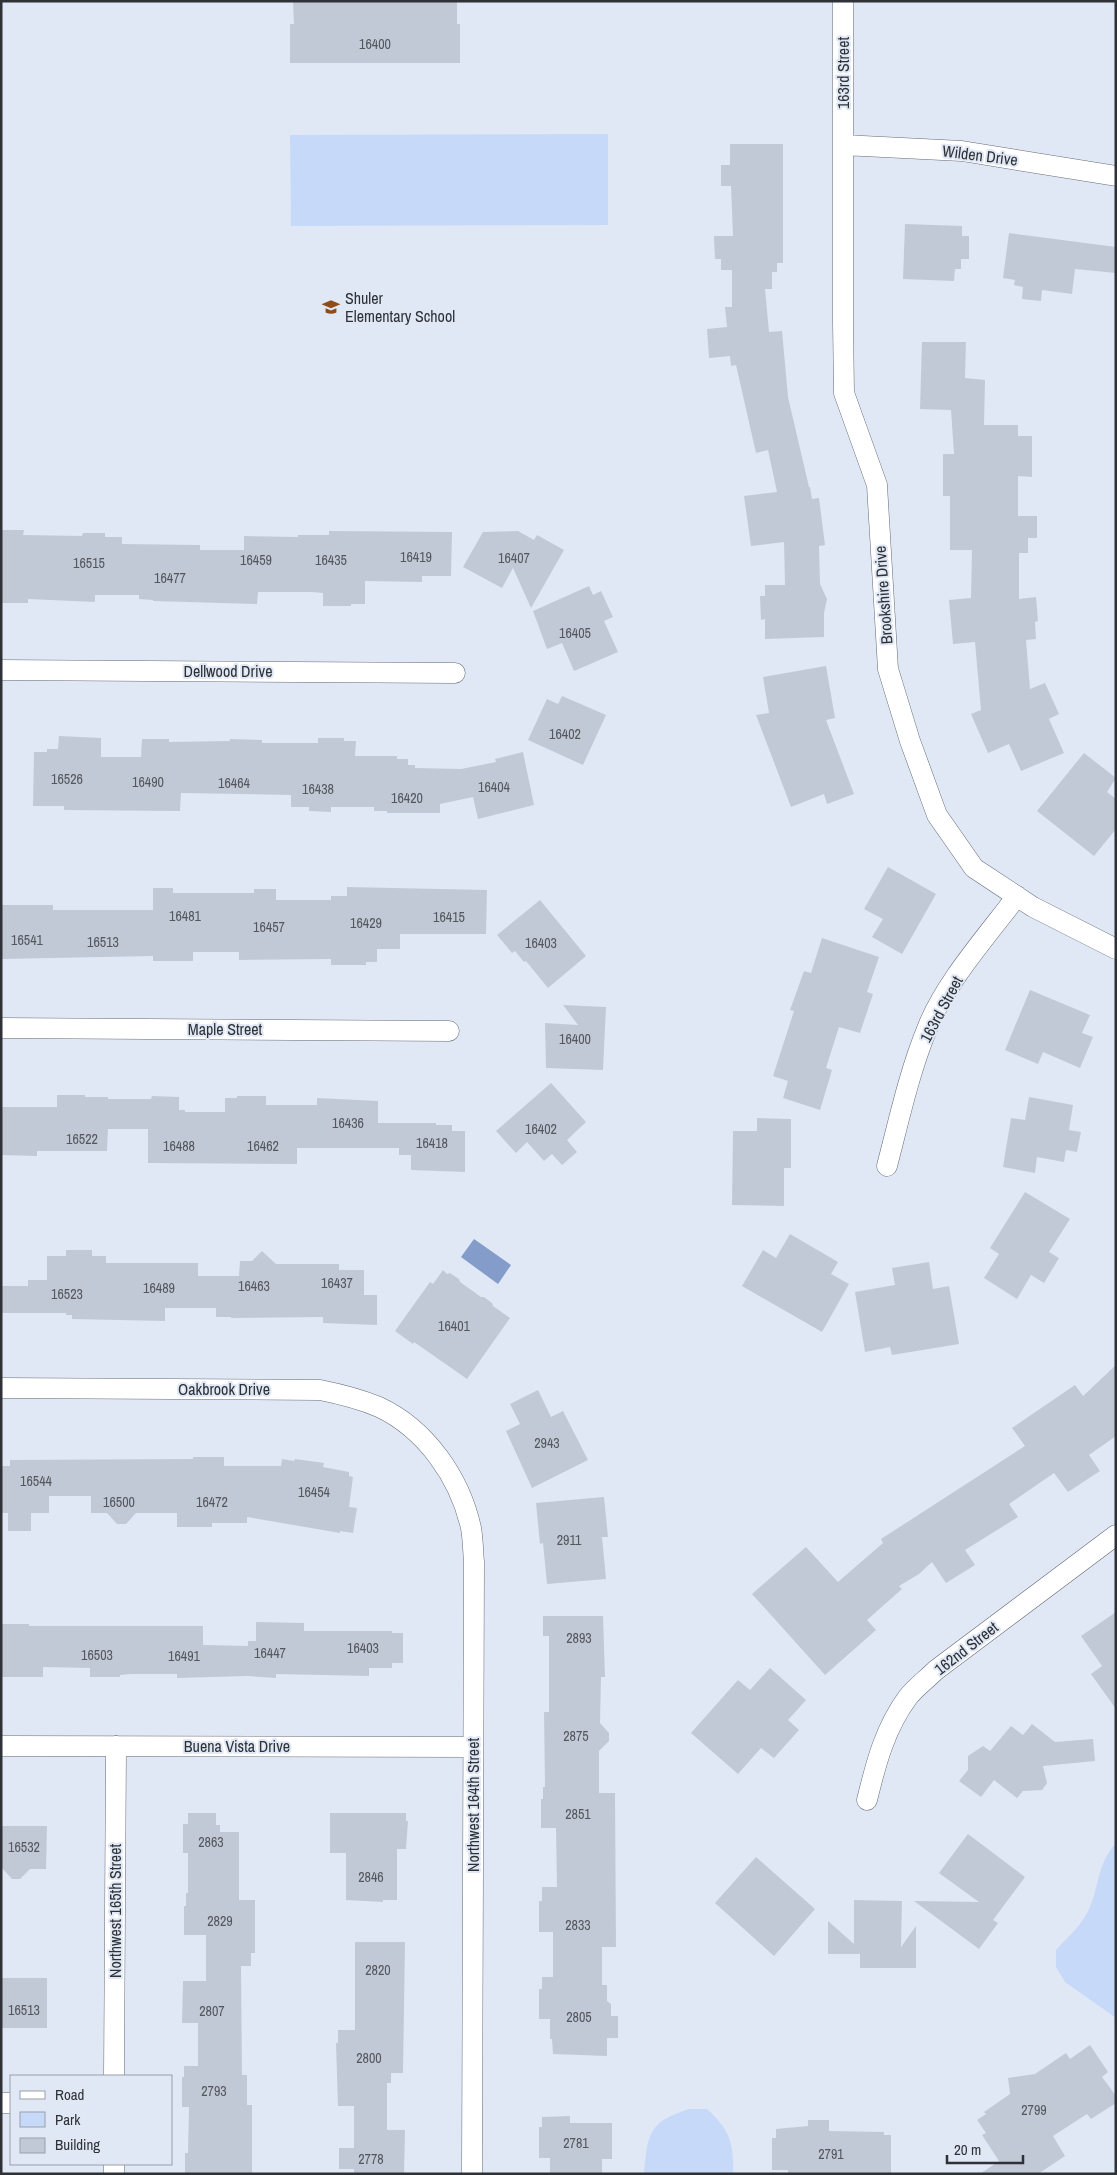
<svg xmlns="http://www.w3.org/2000/svg" width="1117" height="2175" font-family="'Archivo Narrow',sans-serif">
	<style>
		.green { fill: #c7d9f9 }
		.water { fill: #839cc9 }
		.building { fill: #c2c9d6 }
		.lines { fill: none; stroke-linecap: round; stroke-linejoin: round }
		.minor-casing { stroke: #656b77; stroke-width: 21 }
		.minor { stroke: #fff; stroke-width: 20 }
		.labels { text-anchor: middle; stroke-width: 4; stroke-linejoin: round; paint-order: stroke }
		.number-label { font-size: 14px; fill: #53575e }
		.street-label { font-size: 16px; fill: #2e3136; stroke: #e0e8f5 }
		.poi-label { font-size: 16px; fill: #2e3136; stroke: #e0e8f5; text-anchor: start }
	</style>
	<rect width="100%" height="100%" fill="#e0e8f5"/>
	<path class="green" d="M608,134v91l-317,1 -1,-91z
		M1116,1843v175l-51,-36 -9,-15v-17c12,-13 27,-26 34,-43 10,-25 7,-42 26,-64z
		M689,2109h18c23,21 27,34 26,65h-89c4,-40 4,-52 45,-65z"/>
	<path class="water" d="M474,1239l37,26 -13,19 -37,-27z"/>
	<path class="building" d="M293,1h164v23h3v39h-170v-39h4z
		M730,144h53v119h-6v9h-5v17h-7l4,43 13,-1 6,66 21,90h1l2,12 7,-1 6,47 -6,1 1,38 7,15 -3,14v24l-59,2v-20l-4,1 -1,-24h5v-11h20l-1,-43 -33,4 -7,-50 33,-4 -9,-42 -12,3 -20,-88 -5,1 -1,-10 -21,2 -2,-29 20,-2 -2,-20h7v-37h-11v-11h-6l-1,-23h19l-2,-50h-10v-21h9z
		M905,224l57,2v10h7v23h-8v10h-6l-1,12 -51,-2z
		M1009,233l107,14v26l-41,-4 -3,25 -30,-4 -1,11 -19,-2 1,-12 -9,-2 1,-5 -12,-2z
		M922,342h44l-1,36 20,2 -1,45h34v11h14v41l-14,-1v40h19v22h-9v15h-9v46l17,-2 2,24 -3,1 1,17 -10,1 4,49 15,-6 14,31 -10,5 15,34 -43,18 -12,-27 -21,9 -17,-39 10,-4 -6,-68 -22,2 -4,-44 22,-2 1,-48h-22v-54h-7v-42h11l-3,-44 -31,-1z
		M1,530h23l-1,5 59,1 1,-3h22v4h17v7l78,1v5h44v-14l54,1v-2h31v-4l123,1 -1,44h-29v6l-57,-1v23h-14v2h-28v-13l-12,-1h-53l-1,12 -104,-3v-1l-14,-1v-4h-44v7l-67,-3v4h-27z
		M518,531l16,9 3,-5 27,15 -33,58 -18,-40 -11,20 -39,-21 20,-35z
		M589,586l4,9 8,-4 12,26 -9,4 14,31 -44,19 -12,-28 -15,6 -14,-38z
		M826,666l9,52 -9,2 28,74 -27,10 -3,-10 -33,13 -35,-92 13,-2 -6,-36z
		M562,696l44,19 -23,50 -55,-25 19,-41 11,5z
		M59,736l42,2v19h40l1,-18h27v3l61,-1v-2l32,1v3h56v-5h26v3h12l-1,15h42v3h11v6h7v3l46,1 35,-7 -1,-3 28,-7 11,53 -56,14 -5,-22 -33,7v9h-53v-2h-13v-4h-43v5l-22,-1v-4h-18v-12l-110,-2 -1,18 -116,-1v-4h-31l1,-54h13v-3h11z
		M1084,753l32,25 -9,14 9,7v30l-22,27 -57,-45z
		M888,867l48,27 -34,60 -30,-17 11,-18 -19,-10z
		M347,887l140,3 -1,44h-86v15h-23v13h-11v3h-35v-6l-92,1v-8h-46v9h-40v-5l-152,3v-54h52v5h100v-22h20v5h81v-4h22v11h55v-4h16z
		M540,900l46,56 -38,32 -22,-27 -2,1 -9,-11 -3,2 -15,-18z
		M822,938l57,19 -12,35 6,2 -13,39 -21,-6 -13,41 6,2 -12,40 -37,-12 5,-17 -15,-5 21,-65 -4,-1 14,-39 7,2z
		M1030,990l60,25 -8,18 11,4 -13,31 -37,-16 -5,12 -33,-14z
		M563,1005l43,2 -3,63 -57,-2 -1,-45 33,2z
		M551,1083l35,39 -19,18 10,12 -15,13 -10,-11 -8,7 -17,-19 -11,11 -20,-22z
		M57,1095h28v2h23v2h43l1,-3 27,1v13h6v2h40v-14h12v-2h29v9h51v-7l61,3v22h58v2h16v6h13v41l-54,-2v-15h-12v-7h-102v16l-149,-1v-34h-40l-1,22h-70v5l-36,-1v-48h56z
		M1029,1097l44,8 -4,25 12,2 -4,20 -11,-2 -2,12 -27,-5 -2,16 -32,-6 8,-49 14,2z
		M757,1118l34,1v49h-7v38l-52,-1 1,-74h24z
		M1025,1192l45,27 -21,33 10,6 -15,25 -13,-8 -14,24 -33,-21 15,-24 -9,-6z
		M790,1234l48,28 -7,12 18,10 -27,48 -80,-46 21,-36 13,8z
		M66,1250h26v6h14v7h92v13h41l1,-15h12l10,-10 14,13h63v6h25v25h13v30l-54,-2v-6l-92,1v-1h-15v-9h-51v13l-93,-2v-4h-6v-2h-65v-27h27v-6h19v-24h19z
		M929,1262l4,27 16,-3 10,58 -67,11 -2,-8 -25,5 -10,-60 40,-7 -3,-17z
		M443,1270l4,4 3,-1 9,6 1,3 21,15h3l8,6 1,3 17,12 -43,61 -53,-37 -1,2 -18,-13 35,-49 3,2z
		M1116,1365v71l-27,19 11,16 -32,21 -14,-19 -45,31 9,13 -53,33 10,15 -29,18 -14,-21 -13,12 -20,12 3,3 -35,31 9,10 -51,45 -73,-81 54,-47 32,35 45,-39 -2,-4 144,-93 -13,-18 63,-43 8,11z
		M538,1390l13,27 12,-6 25,49 -56,28 -26,-57 14,-7 -10,-20z
		M193,1457h31v9h57l1,-7 12,2 1,-2 29,4 -1,4 26,5v4l4,1 -4,30 8,1 -4,25 -13,-2v2l-93,-16v6h-35v4h-35v-14h-41l-10,11h-9l-10,-11h-16v-17h-42v17h-18v18h-23v-18h-7v-47h9v-6l183,-1z
		M604,1497l4,40h-6l4,42 -59,5 -4,-41 -3,1 -4,-41z
		M1116,1612v97l-25,-35 11,-8 -21,-30z
		M543,1616h60l2,61h-4l-1,46 9,10v8l-10,10v42h16l1,154h-14v38h5v16l4,3v12h7v22h-11v18l-54,-2 -1,-15h-2v-20h-11v-30h3v-12h11v-45h-14v-31h3v-14h15l-1,-59h-15v-29h2v-12h2l-1,-75h5v-76h-6z
		M256,1622l48,1v8h88v2h11v30h-11v5h-23v8l-93,-2v4l-29,-2 -70,2v-4h-46l-11,1v2h-30v-9l-47,-1v10h-42v-53h28v2h174v19l45,1v-5h8z
		M770,1668l36,32 -18,20 11,10 -25,28 -13,-10 -23,26 -47,-41 47,-53 12,10z
		M1032,1724l23,18 38,-3 2,22 -52,5 4,17 -5,7 -19,1 -6,7 -23,-18 -13,17 -22,-16 9,-11v-14l15,-10 7,5 21,-25 12,9z
		M188,1813h28v12h4v7h19v68h16v53h-4v13h-10l1,109h5v30h5v69h-67v-21h3l1,-46h-7v-30h2v-11h14v-43h-16l1,-42h23v-46h-22v-29h2v-13h2v-40h-5v-29h5z
		M330,1813h76v8h2l-2,28h-9v51h-14v2l-37,-2v-47h-16z
		M1,1826h46l-1,43h-16l-10,10h-8l-11,-12z
		M968,1834l57,43 -32,43 5,3 -19,26 -65,-48 65,1 -40,-29z
		M756,1857l59,52 -41,47 -59,-53z
		M854,1900l48,1 -1,46 15,-21v42h-56v-14h-32v-33l26,23z
		M355,1942h50l-2,131h-12v10h-4v47h18l-1,44h-50v-5h-15v-21h15v-42h-16l-2,-63h2v-13h17z
		M1,1978h46v50h-46z
		M1090,2045l18,27 -6,5 14,19v7l-25,16 -4,-5 -34,22 12,20 -27,18h-58l19,-13 -17,-26 4,-2 -9,-13 9,-6 -2,-2 26,-18 -2,-16 27,-4 31,-21 4,6z
		M570,2116v7h42v36h-10v15h-52v-16h-11v-31h3v-10z
		M808,2120h21v11l55,1v3h7v39h-103v-4h-16v-32h4v-9l32,-3z"/>
	<g class="lines">
		<g class="minor-casing">
			<path id="minor" d="M843,1v321l1,71 33,92 11,184 22,72 27,74 37,53 59,39 83,42
				M843,145l119,6 154,25
				M1,670l454,3
				M1,1028l448,3
				M887,1166c12,-46 22,-93 40,-137 17,-45 60,-93 90,-133
				M1,1388l319,2c20,4 40,9 59,17 47,22 81,71 92,121 2,11 2,23 3,34l-2,612
				M1,1746l472,1
				M867,1800c9,-37 18,-72 41,-103 8,-10 19,-18 28,-27l180,-135
				M114,2076l2,-330
				M1,2103h10
				M114,2164v10"/>
		</g>
		<use href="#minor" class="minor"/>
	</g>
	<defs>
		<g id="school-bare" transform="scale(1.35)"><path d="M0-5L7-2L0 1L-7-2ZM-4 1L0 2.5L4 1V4Q0 6-4 4Z" fill="#8e4b1c" stroke="#e0e8f5" stroke-width="2.5" paint-order="stroke"/></g>
	</defs>
	<g fill-rule="evenodd">
		<use href="#school-bare" x="331" y="307"/>
	</g>
	<g class="labels">
		<g class="number-label">
			<text x="375" y="49">16400</text>
			<text x="416" y="562">16419</text>
			<text x="514" y="563">16407</text>
			<text x="256" y="565">16459</text>
			<text x="331" y="565">16435</text>
			<text x="89" y="568">16515</text>
			<text x="170" y="583">16477</text>
			<text x="575" y="638">16405</text>
			<text x="565" y="739">16402</text>
			<text x="67" y="784">16526</text>
			<text x="148" y="787">16490</text>
			<text x="234" y="788">16464</text>
			<text x="494" y="792">16404</text>
			<text x="318" y="794">16438</text>
			<text x="407" y="803">16420</text>
			<text x="185" y="921">16481</text>
			<text x="449" y="922">16415</text>
			<text x="366" y="928">16429</text>
			<text x="269" y="932">16457</text>
			<text x="27" y="945">16541</text>
			<text x="103" y="947">16513</text>
			<text x="541" y="948">16403</text>
			<text x="575" y="1044">16400</text>
			<text x="348" y="1128">16436</text>
			<text x="541" y="1134">16402</text>
			<text x="82" y="1144">16522</text>
			<text x="432" y="1148">16418</text>
			<text x="179" y="1151">16488</text>
			<text x="263" y="1151">16462</text>
			<text x="337" y="1288">16437</text>
			<text x="254" y="1291">16463</text>
			<text x="159" y="1293">16489</text>
			<text x="67" y="1299">16523</text>
			<text x="454" y="1331">16401</text>
			<text x="547" y="1448">2943</text>
			<text x="36" y="1486">16544</text>
			<text x="314" y="1497">16454</text>
			<text x="119" y="1507">16500</text>
			<text x="212" y="1507">16472</text>
			<text x="569" y="1545">2911</text>
			<text x="579" y="1643">2893</text>
			<text x="363" y="1653">16403</text>
			<text x="270" y="1658">16447</text>
			<text x="97" y="1660">16503</text>
			<text x="184" y="1661">16491</text>
			<text x="576" y="1741">2875</text>
			<text x="578" y="1819">2851</text>
			<text x="211" y="1847">2863</text>
			<text x="24" y="1852">16532</text>
			<text x="371" y="1882">2846</text>
			<text x="220" y="1926">2829</text>
			<text x="578" y="1930">2833</text>
			<text x="378" y="1975">2820</text>
			<text x="24" y="2015">16513</text>
			<text x="212" y="2016">2807</text>
			<text x="579" y="2022">2805</text>
			<text x="369" y="2063">2800</text>
			<text x="214" y="2096">2793</text>
			<text x="1034" y="2115">2799</text>
			<text x="576" y="2148">2781</text>
			<text x="831" y="2159">2791</text>
			<text x="371" y="2164">2778</text>
		</g>
		<g class="street-label">
			<text transform="translate(843 73) rotate(-90)" y="6">163rd Street</text>
			<text transform="translate(980 155) rotate(7)" y="6">Wilden Drive</text>
			<text transform="translate(883 595) rotate(-94)" y="6">Brookshire Drive</text>
			<text x="228" y="677">Dellwood Drive</text>
			<text transform="translate(941 1009) rotate(-62)" y="6">163rd Street</text>
			<text x="225" y="1035">Maple Street</text>
			<text x="224" y="1395">Oakbrook Drive</text>
			<text transform="translate(966 1648) rotate(-38)" y="6">162nd Street</text>
			<text x="237" y="1752">Buena Vista Drive</text>
			<text transform="translate(473 1805) rotate(-90)" y="6">Northwest 164th Street</text>
			<text transform="translate(115 1911) rotate(-90)" y="6">Northwest 165th Street</text>
		</g>
		<g class="poi-label">
			<text x="345" y="304">Shuler<tspan x="345" dy="18">Elementary School</tspan></text>
		</g>
	</g>
	<rect width="1117" height="2175" fill="none" stroke="#2e3136" stroke-width="5"/>
	<rect x="10" y="2075" width="162" height="90" fill="#e0e8f5" stroke="#999fa9"/>
	<rect x="20" y="2091" width="25" height="8" fill="#ffffff" stroke="#999fa9"/>
	<text x="55" y="2100" font-size="15" fill="#2e3136">Road</text>
	<rect x="20" y="2112" width="25" height="15" fill="#c7d9f9" stroke="#999fa9"/>
	<text x="55" y="2125" font-size="15" fill="#2e3136">Park</text>
	<rect x="20" y="2138" width="25" height="15" fill="#c2c9d6" stroke="#999fa9"/>
	<text x="55" y="2150" font-size="15" fill="#2e3136">Building</text>
	<path d="M947 2155v8h76v-8" fill="none" stroke="#2e3136" stroke-width="2.5"/>
	<text x="954" y="2155" font-size="15" fill="#2e3136" stroke="#e0e8f5" stroke-width="4" paint-order="stroke">20 m</text>
</svg>
